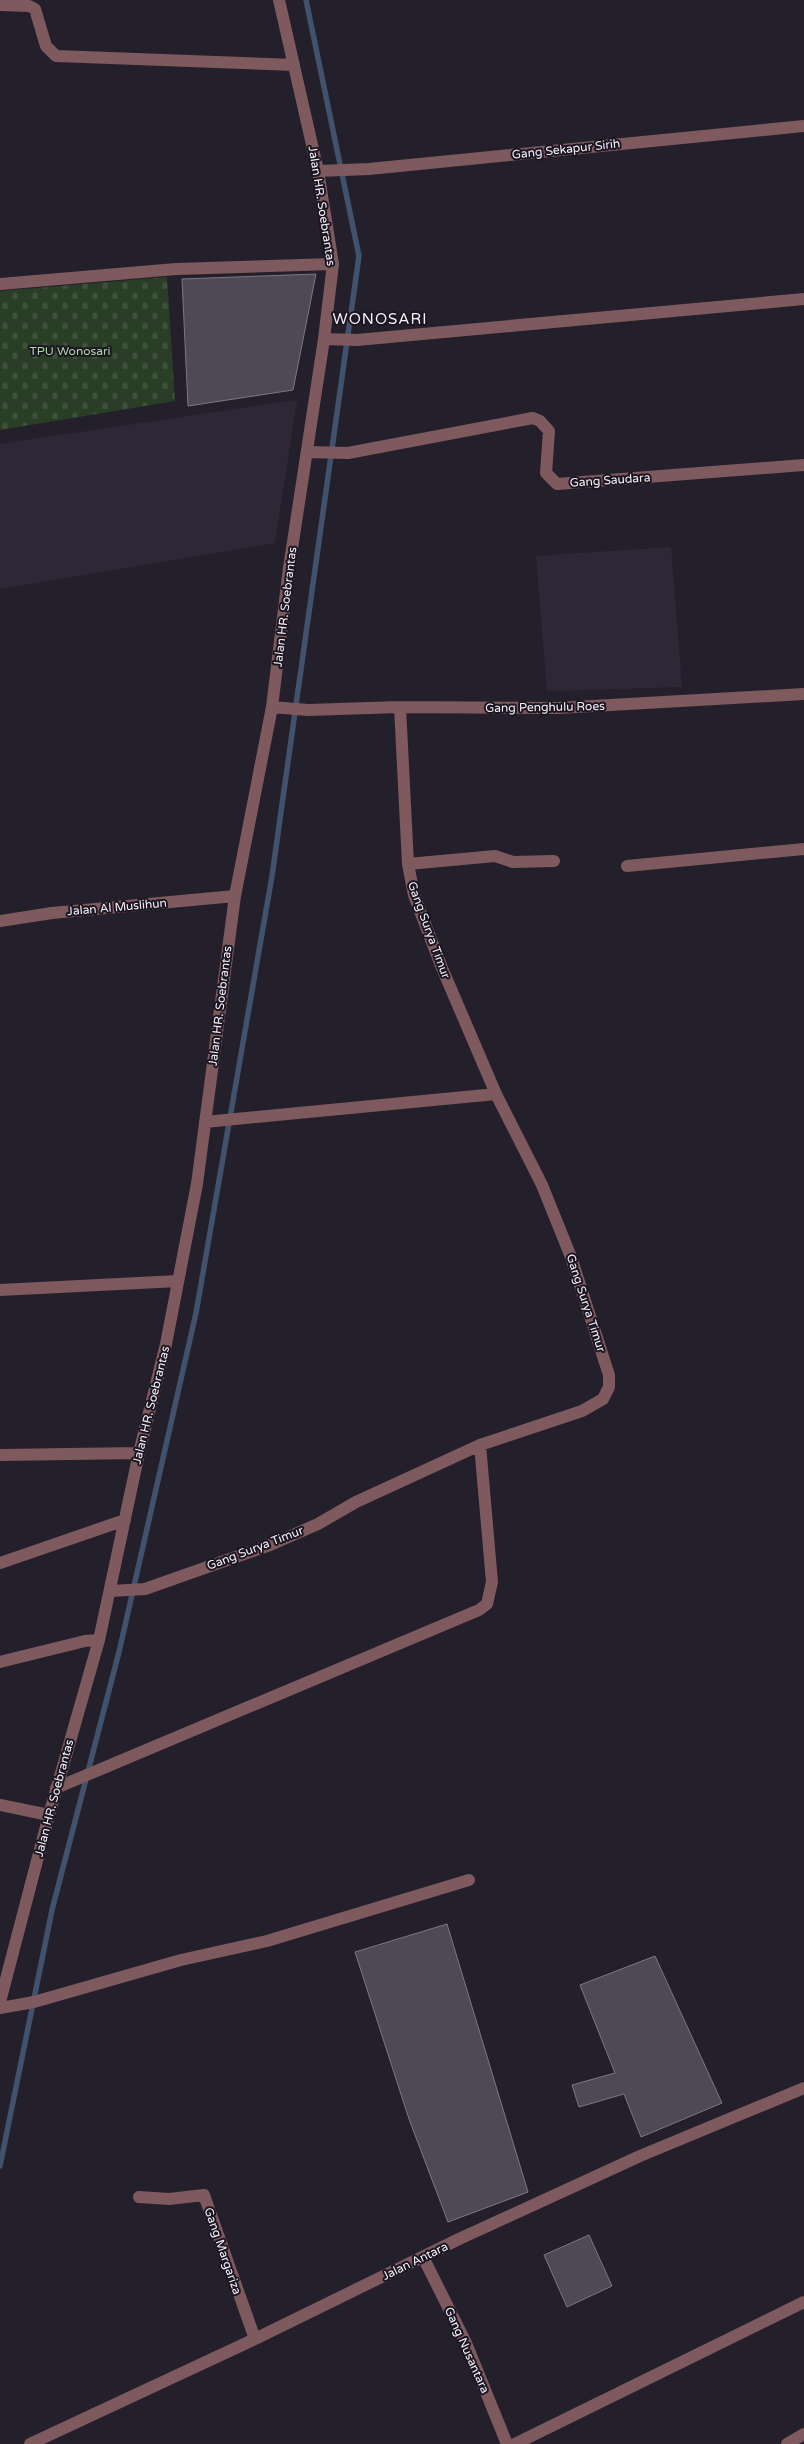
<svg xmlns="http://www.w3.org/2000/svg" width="804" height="2444" font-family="'Varela Round',sans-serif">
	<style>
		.built { fill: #2e2738 }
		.cemetery { fill: url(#cemetery-stones) }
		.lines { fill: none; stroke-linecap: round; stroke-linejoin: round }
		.stream { stroke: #43526c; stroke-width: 5.5 }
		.building { fill: #4e4955; stroke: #7c7785 }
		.minor { stroke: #7e595d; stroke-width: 12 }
		.labels { text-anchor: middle; stroke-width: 4; stroke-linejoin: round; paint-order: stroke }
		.street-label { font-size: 12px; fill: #f4f1f9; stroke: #1b1621 }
		.park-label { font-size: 12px; fill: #b0d9aa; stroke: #1b1621 }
		.quarter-label { font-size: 15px; letter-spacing: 1px; fill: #f4f1f9; stroke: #1b1621 }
	</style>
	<defs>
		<pattern id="cemetery-stones" width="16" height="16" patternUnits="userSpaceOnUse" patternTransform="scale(1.25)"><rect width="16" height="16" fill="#2a3e27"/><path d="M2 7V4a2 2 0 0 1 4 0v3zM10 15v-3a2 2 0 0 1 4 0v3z" fill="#3f513c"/></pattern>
	</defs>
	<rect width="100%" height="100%" fill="#24202b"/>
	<path class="built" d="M297,400l-22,143 -275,46v-145z
		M671,547l11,140 -135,4 -11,-135z"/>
	<path class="cemetery" d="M167,277l8,124 -175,29v-139z"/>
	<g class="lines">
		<path class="stream" d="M0,2166l52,-256 67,-258 77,-339 76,-437 87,-620 -53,-256"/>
	</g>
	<path class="building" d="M316,274l-23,116 -105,16 -6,-127z
		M447,1924l81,268 -80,30 -39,-103 -54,-167z
		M655,1956l67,147 -81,34 -17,-43 -45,13 -7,-22 43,-12 -35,-88z
		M589,2235l23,51 -45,21 -23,-52z"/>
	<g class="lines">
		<path class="minor" d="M0,5l29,1 6,3 11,37 10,10 238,9
			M318,171l51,-2 435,-43
			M0,284l176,-15 157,-5
			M324,339l33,1 447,-41
			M308,452l40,1 185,-35 7,3 9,10 -3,42 11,11 247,-19
			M272,707l36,3 92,-3 158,1 246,-14
			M408,864l87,-8 18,6 41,-1
			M627,866l177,-17
			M0,921l52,-8 183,-17
			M205,1122l291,-28
			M0,1290l178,-9
			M0,1455l139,-2
			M0,1563l125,-43
			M111,1591l34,-2 125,-44 48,-21 38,-22 124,-57 102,-34 21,-12 6,-12v-12l-38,-118 -29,-72 -46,-91 -54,-126 -28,-73 -6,-31 -8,-157
			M0,1662l85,-21 14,-1
			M56,1788l423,-178 8,-6 5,-22 -12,-137
			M0,1805l49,10
			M0,2002l49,-187 50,-175 40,-187 27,-109 31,-160 38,-288 37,-189 17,-139 35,-229 9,-75 -15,-93 -39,-171
			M0,2008l34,-6 147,-42 86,-19 202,-61
			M139,2197l30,2 35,-4 51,144
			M423,2257l43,86 41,101
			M30,2444l225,-105 204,-100 181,-83 164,-68
			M515,2444l289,-142
			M787,2444l17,-10"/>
	</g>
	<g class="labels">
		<g class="street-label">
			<text transform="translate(566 149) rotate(-6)" y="4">Gang Sekapur Sirih</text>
			<text transform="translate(322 206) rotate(81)" y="4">Jalan HR. Soebrantas</text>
			<text transform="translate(610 480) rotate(-4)" y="4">Gang Saudara</text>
			<text transform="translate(285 607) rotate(-83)" y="4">Jalan HR. Soebrantas</text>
			<text transform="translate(545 707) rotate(-1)" y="4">Gang Penghulu Roes</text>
			<text transform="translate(117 907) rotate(-5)" y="4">Jalan Al Muslihun</text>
			<text transform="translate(429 930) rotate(70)" y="4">Gang Surya Timur</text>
			<text transform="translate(220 1006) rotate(-83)" y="4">Jalan HR. Soebrantas</text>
			<text transform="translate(586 1303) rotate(72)" y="4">Gang Surya Timur</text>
			<text transform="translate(151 1405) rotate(-76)" y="4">Jalan HR. Soebrantas</text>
			<text transform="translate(255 1548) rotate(-21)" y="4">Gang Surya Timur</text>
			<text transform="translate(54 1798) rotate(-75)" y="4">Jalan HR. Soebrantas</text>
			<text transform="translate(223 2251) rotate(71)" y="4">Gang Margariza</text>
			<text transform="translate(415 2261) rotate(-26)" y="4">Jalan Antara</text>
			<text transform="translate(467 2350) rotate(66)" y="4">Gang Nusantara</text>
		</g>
		<g class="park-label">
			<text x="70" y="355">TPU Wonosari</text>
		</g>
		<g class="quarter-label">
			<text x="380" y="324">WONOSARI</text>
		</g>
	</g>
</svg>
